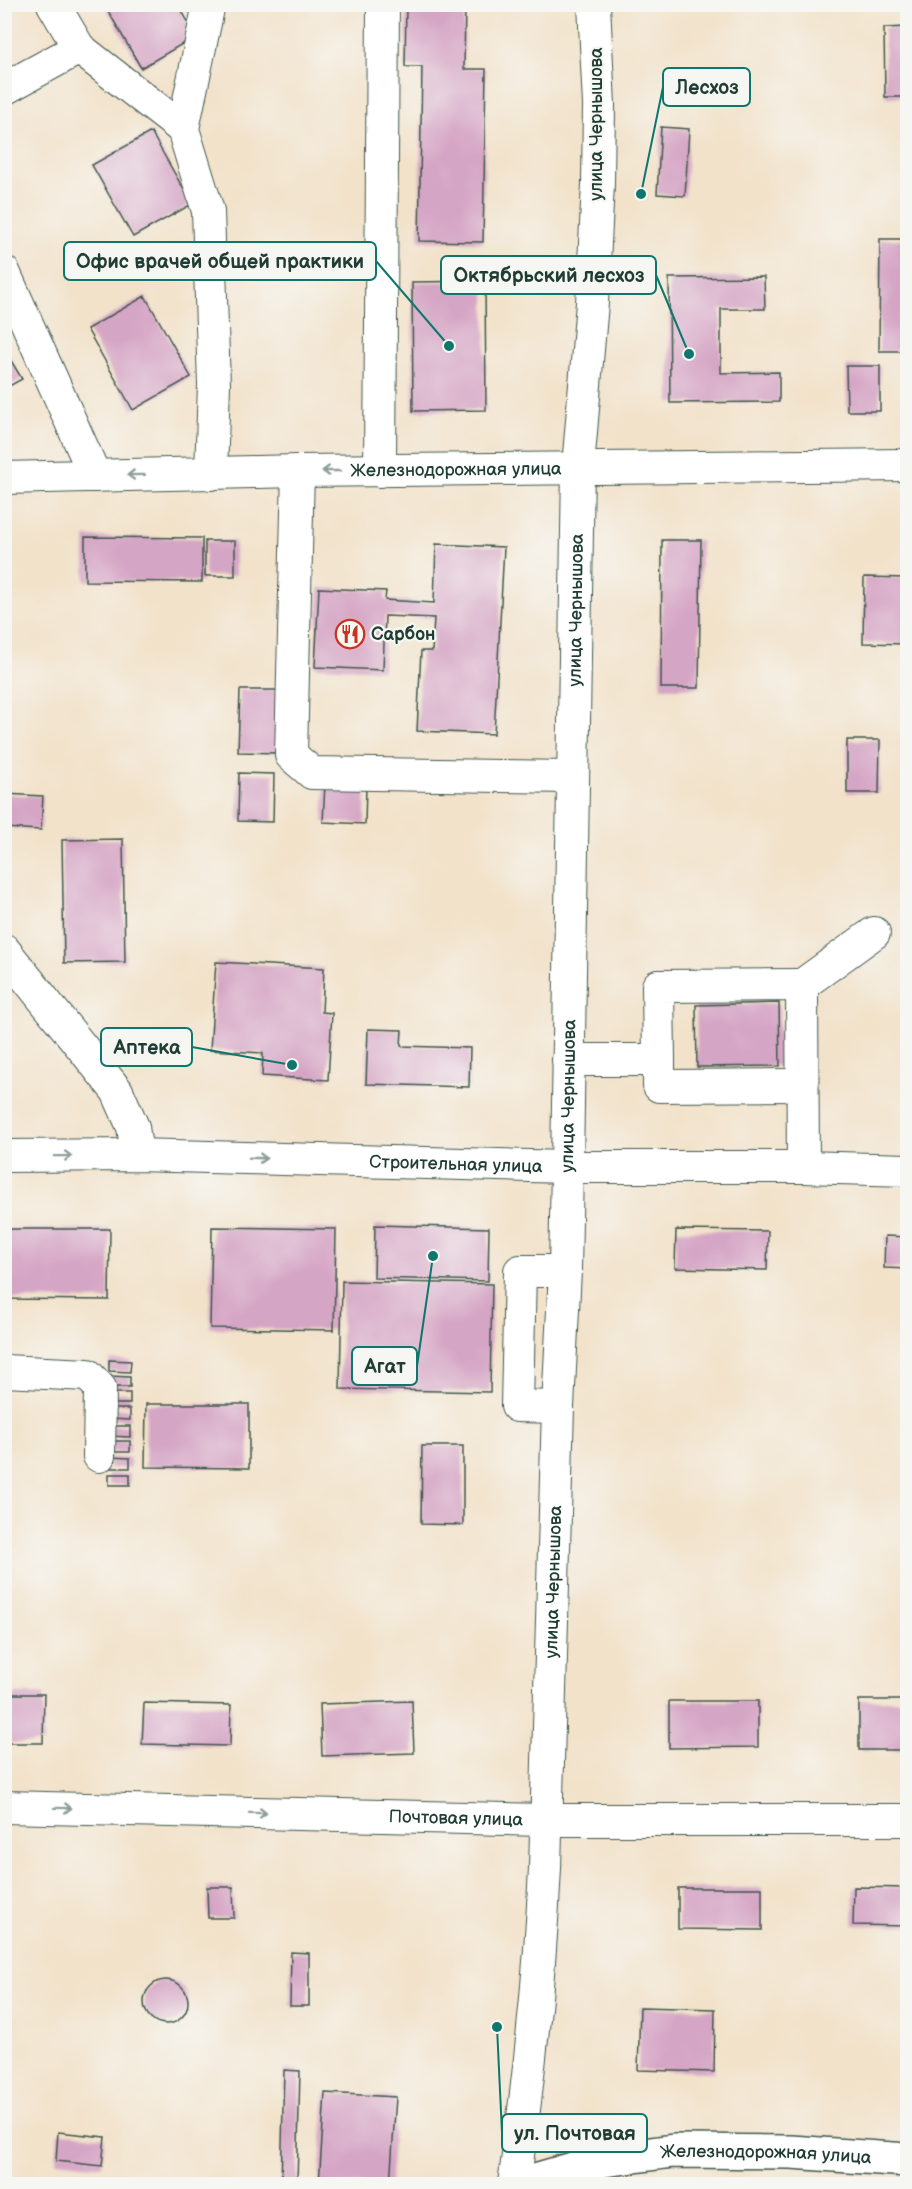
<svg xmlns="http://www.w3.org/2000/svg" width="912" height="2189" font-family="'Balsamiq Sans',sans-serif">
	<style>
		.building { fill: #d5a5c5 }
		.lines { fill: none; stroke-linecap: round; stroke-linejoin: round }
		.minor-casing { stroke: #3f564a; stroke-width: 34 }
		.major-casing { stroke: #3f564a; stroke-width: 36 }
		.minor { stroke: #fff; stroke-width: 32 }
		.major { stroke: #fff; stroke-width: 33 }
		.oneway { stroke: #8f9e9a }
		.labels { text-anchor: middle; stroke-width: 4.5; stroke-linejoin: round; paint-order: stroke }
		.street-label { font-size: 18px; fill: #1f3d34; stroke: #f6f6f2 }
		.poi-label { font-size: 18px; font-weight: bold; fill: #1f3d34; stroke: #f6f6f2; text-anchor: start }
		.leader { fill: none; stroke: #0f766e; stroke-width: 2 }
		.callout-dot { fill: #0f766e; stroke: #f6f6f2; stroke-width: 2 }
		.callout { fill: #f6f6f2; stroke: #0f766e; stroke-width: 2 }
		.callout-label { font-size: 20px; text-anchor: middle; font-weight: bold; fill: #1f3d34 }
	</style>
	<rect width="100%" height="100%" fill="#f6f6f2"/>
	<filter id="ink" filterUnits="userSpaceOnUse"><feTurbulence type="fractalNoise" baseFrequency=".0167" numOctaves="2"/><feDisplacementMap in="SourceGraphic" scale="12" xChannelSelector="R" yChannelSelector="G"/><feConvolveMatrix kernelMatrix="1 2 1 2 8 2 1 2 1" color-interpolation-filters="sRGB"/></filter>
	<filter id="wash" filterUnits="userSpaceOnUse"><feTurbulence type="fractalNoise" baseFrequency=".008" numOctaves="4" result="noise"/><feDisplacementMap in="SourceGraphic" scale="24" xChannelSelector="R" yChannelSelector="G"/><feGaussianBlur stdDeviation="1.35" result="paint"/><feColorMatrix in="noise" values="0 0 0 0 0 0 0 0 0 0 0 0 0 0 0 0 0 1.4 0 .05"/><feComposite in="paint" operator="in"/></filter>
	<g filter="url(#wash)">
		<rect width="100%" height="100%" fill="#f2e2ca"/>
		<g id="blocks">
			<path class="building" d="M104,4h74l18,32 -55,32z
				M406,4h59l-1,65h22l-3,173 -64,-1 3,-174h-17z
				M908,27v70h-23l-1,-69z
				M661,127l28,2 -4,67 -28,-2z
				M151,132l41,72 -59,33 -41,-72z
				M880,239h28v112h-29z
				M764,277l1,32h-44v64l58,-1v30l-109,1 -1,-125z
				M485,281l1,129 -73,1 -1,-129z
				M145,296l46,81 -58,33 -46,-81z
				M4,349l18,30 -18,10z
				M846,366h34v45h-33z
				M85,537l117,1v44l-117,-1z
				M662,540h39l-2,148h-38z
				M205,541h30v35h-30z
				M436,544l68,3 -10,187 -77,-3 4,-80h11l2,-33 -49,-2 -2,54 -68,-3 4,-79 67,3 -1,9 49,3z
				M864,577l44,1v66l-45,-1z
				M240,690h40l-1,63 -41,-1z
				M847,740h33l-1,53h-32z
				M239,773l35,1 -1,48 -35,-1z
				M325,784l41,2 -1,38 -42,-2z
				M4,794l39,2 -2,34 -37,-2z
				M123,839l2,123 -61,1 -2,-123z
				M216,962l108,6 -2,44 10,1 -4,67 -66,-4 1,-23 -53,-3z
				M779,1003l1,63 -83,1 -1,-62z
				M368,1029l34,1 -1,16 69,2 -1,39 -103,-3z
				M375,1225l114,3 -1,53 -114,-3z
				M212,1227l124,2 -2,101 -124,-2z
				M4,1229h106l-1,71 -105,-1z
				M676,1230l92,1 -1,39 -92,-2z
				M885,1236l23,1v32l-24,-1z
				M342,1281l150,3 -2,108 -150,-3z
				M109,1360l22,1 -1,11 -21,-1z
				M109,1376l21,1v10h-21z
				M109,1393h21v11h-21z
				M146,1404h103v64l-104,-1z
				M109,1409h21v11l-21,-1z
				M109,1426h21v11l-21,-1z
				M109,1441h21v11h-21z
				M422,1446h41v79l-42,-1z
				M109,1457l21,1v10h-21z
				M109,1474h21v11h-21z
				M4,1694h40l-1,49h-39z
				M859,1700h49v50h-49z
				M412,1701l2,52 -92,3 -2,-52z
				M669,1701h89v46l-89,1z
				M144,1703l87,2 -1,41 -88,-2z
				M207,1887h26l1,31h-26z
				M854,1887l54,1v38l-55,-1z
				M678,1888h84v42l-84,-1z
				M291,1952l18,1v53h-19z
				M144 2002a22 22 0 1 1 44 0a22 22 0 1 1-44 0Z
				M640,2007l75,2 -1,63 -76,-2z
				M284,2070l16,1 -3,113h-16z
				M325,2093l71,4 -6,87h-71z
				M58,2132l47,5 -3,29 -46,-5z"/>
		</g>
	</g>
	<g filter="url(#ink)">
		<use href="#blocks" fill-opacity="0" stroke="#3f564a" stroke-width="1.5"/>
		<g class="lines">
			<g class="minor-casing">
				<g id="minor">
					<path d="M53,4l26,44 104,81"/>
					<path d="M209,4l-26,125 25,82 6,173 -3,90"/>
					<path d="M4,89l75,-41"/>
					<path d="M4,272l91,204"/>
					<path d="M298,471l-7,284 21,18 261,4"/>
					<path d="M380,471l3,-467"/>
					<path id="s1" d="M4,478l294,-7 610,-6"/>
					<path d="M4,950l113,141 16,36 4,28"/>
					<path d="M802,985l72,-52"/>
					<path d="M568,1060h91l-1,-74 144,-1 1,182"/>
					<path d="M659,1060v26l143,-1"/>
					<path id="s2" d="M4,1156l133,-1 430,12h236l105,3"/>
					<path d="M4,1371l84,4 12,13 -1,68"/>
					<path d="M558,1407l-41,-1 3,-135h45"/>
					<path id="s3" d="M4,1807l542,13h362"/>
					<path id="s4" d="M514,2184c15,-104 26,-210 31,-316l13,-461 7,-136 2,-104 11,-700 14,-164 6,-119 1,-79 -5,-101"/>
				</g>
			</g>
			<g class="major-casing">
				<g id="major">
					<path id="s5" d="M521,2184l83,-24 69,-9 118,1 117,8"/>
				</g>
			</g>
			<use href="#minor" class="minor"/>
			<use href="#major" class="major"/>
		</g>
		<defs><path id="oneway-shaft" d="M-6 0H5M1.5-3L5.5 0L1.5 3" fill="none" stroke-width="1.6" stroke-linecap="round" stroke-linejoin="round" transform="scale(1.5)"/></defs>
		<g class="oneway">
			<use href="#oneway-shaft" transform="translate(331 471) rotate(-180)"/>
			<use href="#oneway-shaft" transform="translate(136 475) rotate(179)"/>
			<use href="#oneway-shaft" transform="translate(63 1156) rotate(-1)"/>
			<use href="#oneway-shaft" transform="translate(258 1158) rotate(2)"/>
			<use href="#oneway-shaft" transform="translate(63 1808) rotate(1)"/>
			<use href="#oneway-shaft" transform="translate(258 1813) rotate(1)"/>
		</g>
	</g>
	<defs>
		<g id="restaurant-ring" transform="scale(1.5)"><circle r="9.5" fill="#f6f6f2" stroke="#c8321e" stroke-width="1.5"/><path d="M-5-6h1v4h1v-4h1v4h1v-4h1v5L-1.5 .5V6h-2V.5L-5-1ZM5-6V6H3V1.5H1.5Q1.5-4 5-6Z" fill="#c8321e"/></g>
	</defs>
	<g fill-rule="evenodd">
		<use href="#restaurant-ring" x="350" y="634"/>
	</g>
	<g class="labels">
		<g class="street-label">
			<text transform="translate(596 124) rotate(-90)" y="6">улица Чернышова</text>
			<text dy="6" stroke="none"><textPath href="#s1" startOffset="452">Железнодорожная улица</textPath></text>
			<text dy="6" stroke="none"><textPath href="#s4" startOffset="1576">улица Чернышова</textPath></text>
			<text dy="6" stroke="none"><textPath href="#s4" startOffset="1090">улица Чернышова</textPath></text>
			<text dy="6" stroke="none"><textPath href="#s2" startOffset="452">Строительная улица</textPath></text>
			<text dy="6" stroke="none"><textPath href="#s4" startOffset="604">улица Чернышова</textPath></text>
			<text dy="6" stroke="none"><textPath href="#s3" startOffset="452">Почтовая улица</textPath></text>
			<text dy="6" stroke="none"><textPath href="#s5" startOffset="249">Железнодорожная улица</textPath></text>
		</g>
		<g class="poi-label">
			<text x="371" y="640">Сарбон</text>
		</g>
	</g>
	<path class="leader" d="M641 194L663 87M449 346L376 261M689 354L656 275M292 1065L192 1047M433 1256L417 1366M497 2027L502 2133"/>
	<g class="callout-dot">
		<circle cx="641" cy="194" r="6"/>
		<circle cx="449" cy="346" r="6"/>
		<circle cx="689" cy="354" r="6"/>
		<circle cx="292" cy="1065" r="6"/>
		<circle cx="433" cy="1256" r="6"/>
		<circle cx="497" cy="2027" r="6"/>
	</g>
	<g class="callout">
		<rect x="663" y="68" width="87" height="38" rx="6"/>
		<rect x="64" y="242" width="312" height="38" rx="6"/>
		<rect x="441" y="256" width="215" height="38" rx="6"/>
		<rect x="101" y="1028" width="91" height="38" rx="6"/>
		<rect x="352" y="1347" width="65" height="38" rx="6"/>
		<rect x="502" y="2114" width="145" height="38" rx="6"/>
	</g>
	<g class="callout-label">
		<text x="707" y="94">Лесхоз</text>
		<text x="220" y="268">Офис врачей общей практики</text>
		<text x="549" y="282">Октябрьский лесхоз</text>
		<text x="147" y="1054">Аптека</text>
		<text x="385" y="1373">Агат</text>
		<text x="575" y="2140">ул. Почтовая</text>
	</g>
	<rect width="912" height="2189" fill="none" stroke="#f6f6f2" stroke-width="24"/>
</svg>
